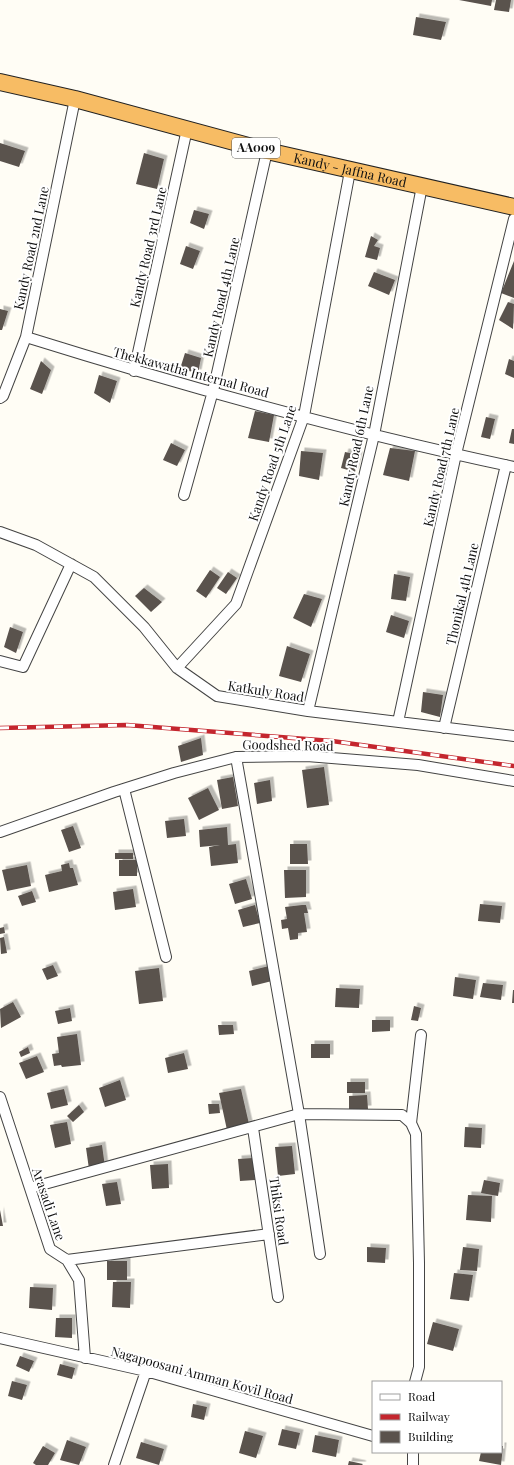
<svg xmlns="http://www.w3.org/2000/svg" width="514" height="1465" font-family="'Playfair Display',serif">
	<style>
		.building { fill: #5a524d; filter: url(#shadow) }
		.lines { fill: none; stroke-linecap: round; stroke-linejoin: round }
		.minor-casing { stroke: #444; stroke-width: 12 }
		.trunk-casing { stroke: #222; stroke-width: 18 }
		.minor { stroke: #fff; stroke-width: 10 }
		.trunk { stroke: #f7bc64; stroke-width: 16 }
		.rail-casing { stroke: #c4262e; stroke-width: 4.5 }
		.rail { stroke: #fff; stroke-width: 3; stroke-dasharray: 9; stroke-linecap: butt }
		.labels { text-anchor: middle; stroke-width: 4; stroke-linejoin: round; paint-order: stroke }
		.shield { fill: #fff; stroke: #585858; stroke-width: 1 }
		.shield-label { font-size: 12px; font-weight: bold; fill: #111 }
		.street-label { font-size: 13px; fill: #111; stroke: #fff }
	</style>
	<defs>
		<filter id="shadow"><feDropShadow dx="3.5" dy="-3.5" stdDeviation="0" flood-color="#0004"/></filter>
	</defs>
	<rect width="100%" height="100%" fill="#fffdf5"/>
	<path class="building" d="M459,0h33l-1,6z
		M496,0h15l-2,12 -15,-2z
		M416,17l30,5 -5,18 -28,-5z
		M0,143l25,8 -6,16 -19,-6z
		M144,153l20,6 -7,30 -21,-5z
		M194,210l15,4 -5,15 -14,-6z
		M371,236l7,4 -4,6 6,2 -3,12 -12,-3z
		M186,246l14,5 -7,18 -13,-5z
		M514,261v37l-13,-5z
		M374,272l21,8 -6,15 -21,-9z
		M508,302l6,2 -1,25 -14,-9z
		M0,309l8,2 -6,19h-2z
		M185,353l16,5 -3,15 -18,-4z
		M509,359l5,2v17l-9,-4z
		M41,361l10,9 -9,24 -12,-5z
		M99,375l18,6 -7,22 -16,-10z
		M255,411l19,4 -5,27 -21,-4z
		M486,417l9,2 -5,20 -9,-2z
		M512,429h2v15l-5,-1z
		M171,443l14,7 -8,16 -14,-6z
		M390,448l25,3 -6,30 -26,-6z
		M301,451l22,2 -4,27 -20,-4z
		M345,452l14,3 -4,17 -14,-4z
		M210,570l10,7 -14,21 -10,-7z
		M228,572l9,6 -11,16 -9,-6z
		M394,574l16,3 -4,24 -15,-2z
		M144,588l18,14 -11,10 -16,-16z
		M304,594l18,5 -11,28 -18,-9z
		M391,615l18,6 -5,17 -18,-6z
		M10,627l13,5 -7,21 -12,-6z
		M287,646l23,8 -9,28 -22,-6z
		M423,692l20,3 -3,22 -19,-5z
		M201,738l2,17 -22,7 -3,-16z
		M324,767l5,38 -22,3 -5,-38z
		M233,777l5,29 -16,3 -5,-29z
		M270,780l2,21 -15,3 -3,-21z
		M208,788l11,22 -20,10 -11,-22z
		M184,819l2,17 -19,2 -2,-17z
		M73,826l8,22 -12,4 -8,-22z
		M227,827l1,18 8,-1 2,19 -27,3 -2,-19 11,-2 -20,2 -1,-17z
		M290,844h17l1,20h-18z
		M115,853h18v6h-18z
		M119,860h18v16h-18z
		M69,863l1,5h3l5,17 -29,7 -4,-17 17,-4 -1,-6z
		M27,865l4,21 -24,5 -5,-21z
		M284,870h22v27l-21,1z
		M246,879l6,20 -17,5 -6,-20z
		M133,889l3,18 -21,3 -2,-18z
		M32,891l4,11 -14,4 -4,-10z
		M480,904l22,2 -2,17 -22,-2z
		M255,905l5,18 -17,4 -5,-17z
		M302,905h4l2,8h-4l3,19 -9,1v6l-8,1 -2,-12 -6,1 -1,-9 6,-1 -2,-12z
		M4,927l1,6 -5,1v-6z
		M4,937l3,16 -6,1 -1,-16z
		M53,965l5,11 -11,4 -5,-11z
		M269,966l3,15 -20,5 -3,-15z
		M159,968l4,33 -24,3 -4,-33z
		M455,977l21,3 -3,19 -20,-3z
		M483,983l20,2 -2,15 -21,-3z
		M336,988l24,1 -1,19 -24,-1z
		M513,990h1v13h-2z
		M13,1002l8,15 -20,11 -1,-19z
		M414,1006l7,2 -3,13 -7,-1z
		M70,1008l2,13 -14,3 -3,-13z
		M372,1020h18v11l-18,1z
		M218,1025h15l1,9 -15,1z
		M77,1034l4,31 -19,2 -1,-2 -7,1 -2,-12 7,-1 -2,-16z
		M311,1044h19v14h-19z
		M28,1047l2,6 -9,4 -2,-5z
		M184,1053l4,16 -20,4 -3,-15z
		M37,1056l7,16 -18,7 -7,-16z
		M120,1080l6,20 -21,7 -6,-19z
		M347,1082h18v11h-18z
		M64,1089l4,16 -17,4 -4,-16z
		M241,1089l8,35 -22,6 -8,-37z
		M367,1095l1,14 -19,1v-14z
		M208,1104h11l1,9 -11,1z
		M79,1105l5,7 -11,10 -6,-6z
		M67,1122l4,22 -16,4 -5,-23z
		M465,1127l17,1 -1,20 -17,-1z
		M102,1145l3,22 -16,2 -3,-21z
		M292,1146l3,28 -17,2 -3,-29z
		M253,1158l2,22 -15,1 -2,-22z
		M168,1164l1,24 -17,1 -2,-24z
		M484,1180l16,3 -2,13 -17,-3z
		M117,1182l4,22 -15,2 -4,-22z
		M468,1195l24,1 -1,26 -25,-2z
		M0,1210l3,16h-3z
		M367,1247l19,1 -1,15 -18,-1z
		M463,1247l16,2 -2,22 -17,-1z
		M107,1261h20v19h-20z
		M454,1273l19,2 -4,26 -19,-2z
		M113,1282h18l-1,26 -18,-1z
		M30,1287l23,1 -1,22 -23,-2z
		M56,1318h16v20l-17,-1z
		M433,1322l26,7 -6,22 -26,-7z
		M20,1356l14,5 -5,11 -13,-6z
		M60,1364l15,4 -3,11 -15,-4z
		M12,1381l15,4 -5,15 -14,-4z
		M193,1404l14,3 -3,13 -13,-3z
		M282,1429l18,4 -4,16 -18,-4z
		M245,1431l18,5 -7,22 -17,-5z
		M315,1435l24,5 -3,17 -24,-5z
		M67,1440l19,7 -7,18 -19,-5z
		M141,1442l23,7 -5,16 -23,-7z
		M43,1446l12,7 -7,12h-12l-3,-2z
		M501,1446h2l-2,19 -22,-4 2,-9h20z
		M349,1461l14,3 -1,1h-14z"/>
	<g class="lines">
		<g class="minor-casing">
			<path id="minor" d="M26,337c160,50 323,95 488,130
				M134,371l53,-242
				M0,398l3,-2 23,-59 49,-238
				M184,495l29,-104 54,-240
				M0,532l36,13 58,32 50,50 33,41 40,28 91,15 206,25
				M0,661l23,6 48,-103
				M177,668l59,-64 68,-188 46,-245
				M308,711l66,-276 48,-249
				M398,722l58,-268 58,-235
				M444,728l62,-263
				M236,757l63,357 21,140
				M124,789l42,168
				M0,832l114,-40 60,-19 62,-16 71,-1 111,9 96,16
				M0,1097l50,152 17,11 12,20 6,78
				M411,1123l10,-88
				M253,1128l25,169
				M30,1188l269,-74 103,1 9,8 5,11 3,129v104l-4,15
				M67,1260l202,-26
				M0,1338l146,33 227,65
				M413,1452v13
				M114,1465l32,-94"/>
		</g>
		<g class="trunk-casing">
			<g id="trunk">
				<path id="s1" d="M0,82l75,17 192,52 247,56"/>
			</g>
		</g>
		<use href="#minor" class="minor"/>
		<use href="#trunk" class="trunk"/>
		<g class="rail-casing">
			<path id="rail" d="M0,728l127,-3 205,16 182,25"/>
		</g>
		<use href="#rail" class="rail"/>
	</g>
	<g class="labels">
		<rect class="shield" x="232" y="138" width="48" height="20" rx="3"/>
		<g class="shield-label">
			<text x="256" y="152">AA009</text>
		</g>
		<g class="street-label">
			<text dy="5" stroke="none"><textPath href="#s1" startOffset="361">Kandy - Jaffna Road</textPath></text>
			<text transform="translate(148 247) rotate(-77)" y="5">Kandy Road 3rd Lane</text>
			<text transform="translate(31 248) rotate(-78)" y="5">Kandy Road 2nd Lane</text>
			<text transform="translate(221 297) rotate(-77)" y="5">Kandy Road 4th Lane</text>
			<text transform="translate(191 372) rotate(15)" y="5">Thekkawatha Internal Road</text>
			<text transform="translate(356 446) rotate(-78)" y="5">Kandy Road 6th Lane</text>
			<text transform="translate(272 463) rotate(-71)" y="5">Kandy Road 5th Lane</text>
			<text transform="translate(441 467) rotate(-77)" y="5">Kandy Road 7th Lane</text>
			<text transform="translate(462 594) rotate(-77)" y="5">Thonikal 4th Lane</text>
			<text transform="translate(266 691) rotate(9)" y="5">Katkuly Road</text>
			<text transform="translate(288 745) rotate(1)" y="5">Goodshed Road</text>
			<text transform="translate(49 1204) rotate(71)" y="5">Arasadi Lane</text>
			<text transform="translate(279 1211) rotate(82)" y="5">Thiksi Road</text>
			<text transform="translate(202 1375) rotate(15)" y="5">Nagapoosani Amman Kovil Road</text>
		</g>
	</g>
	<rect x="372" y="1381" width="130" height="72" fill="#ffffff" stroke="#a0a0a0"/>
	<rect x="380" y="1394" width="20" height="6" fill="#ffffff" stroke="#a0a0a0"/>
	<text x="408" y="1401" font-size="12" fill="#111111">Road</text>
	<rect x="380" y="1414" width="20" height="6" fill="#c4262e" stroke="#a0a0a0"/>
	<text x="408" y="1421" font-size="12" fill="#111111">Railway</text>
	<rect x="380" y="1431" width="20" height="12" fill="#5a524d" stroke="#a0a0a0"/>
	<text x="408" y="1441" font-size="12" fill="#111111">Building</text>
</svg>
